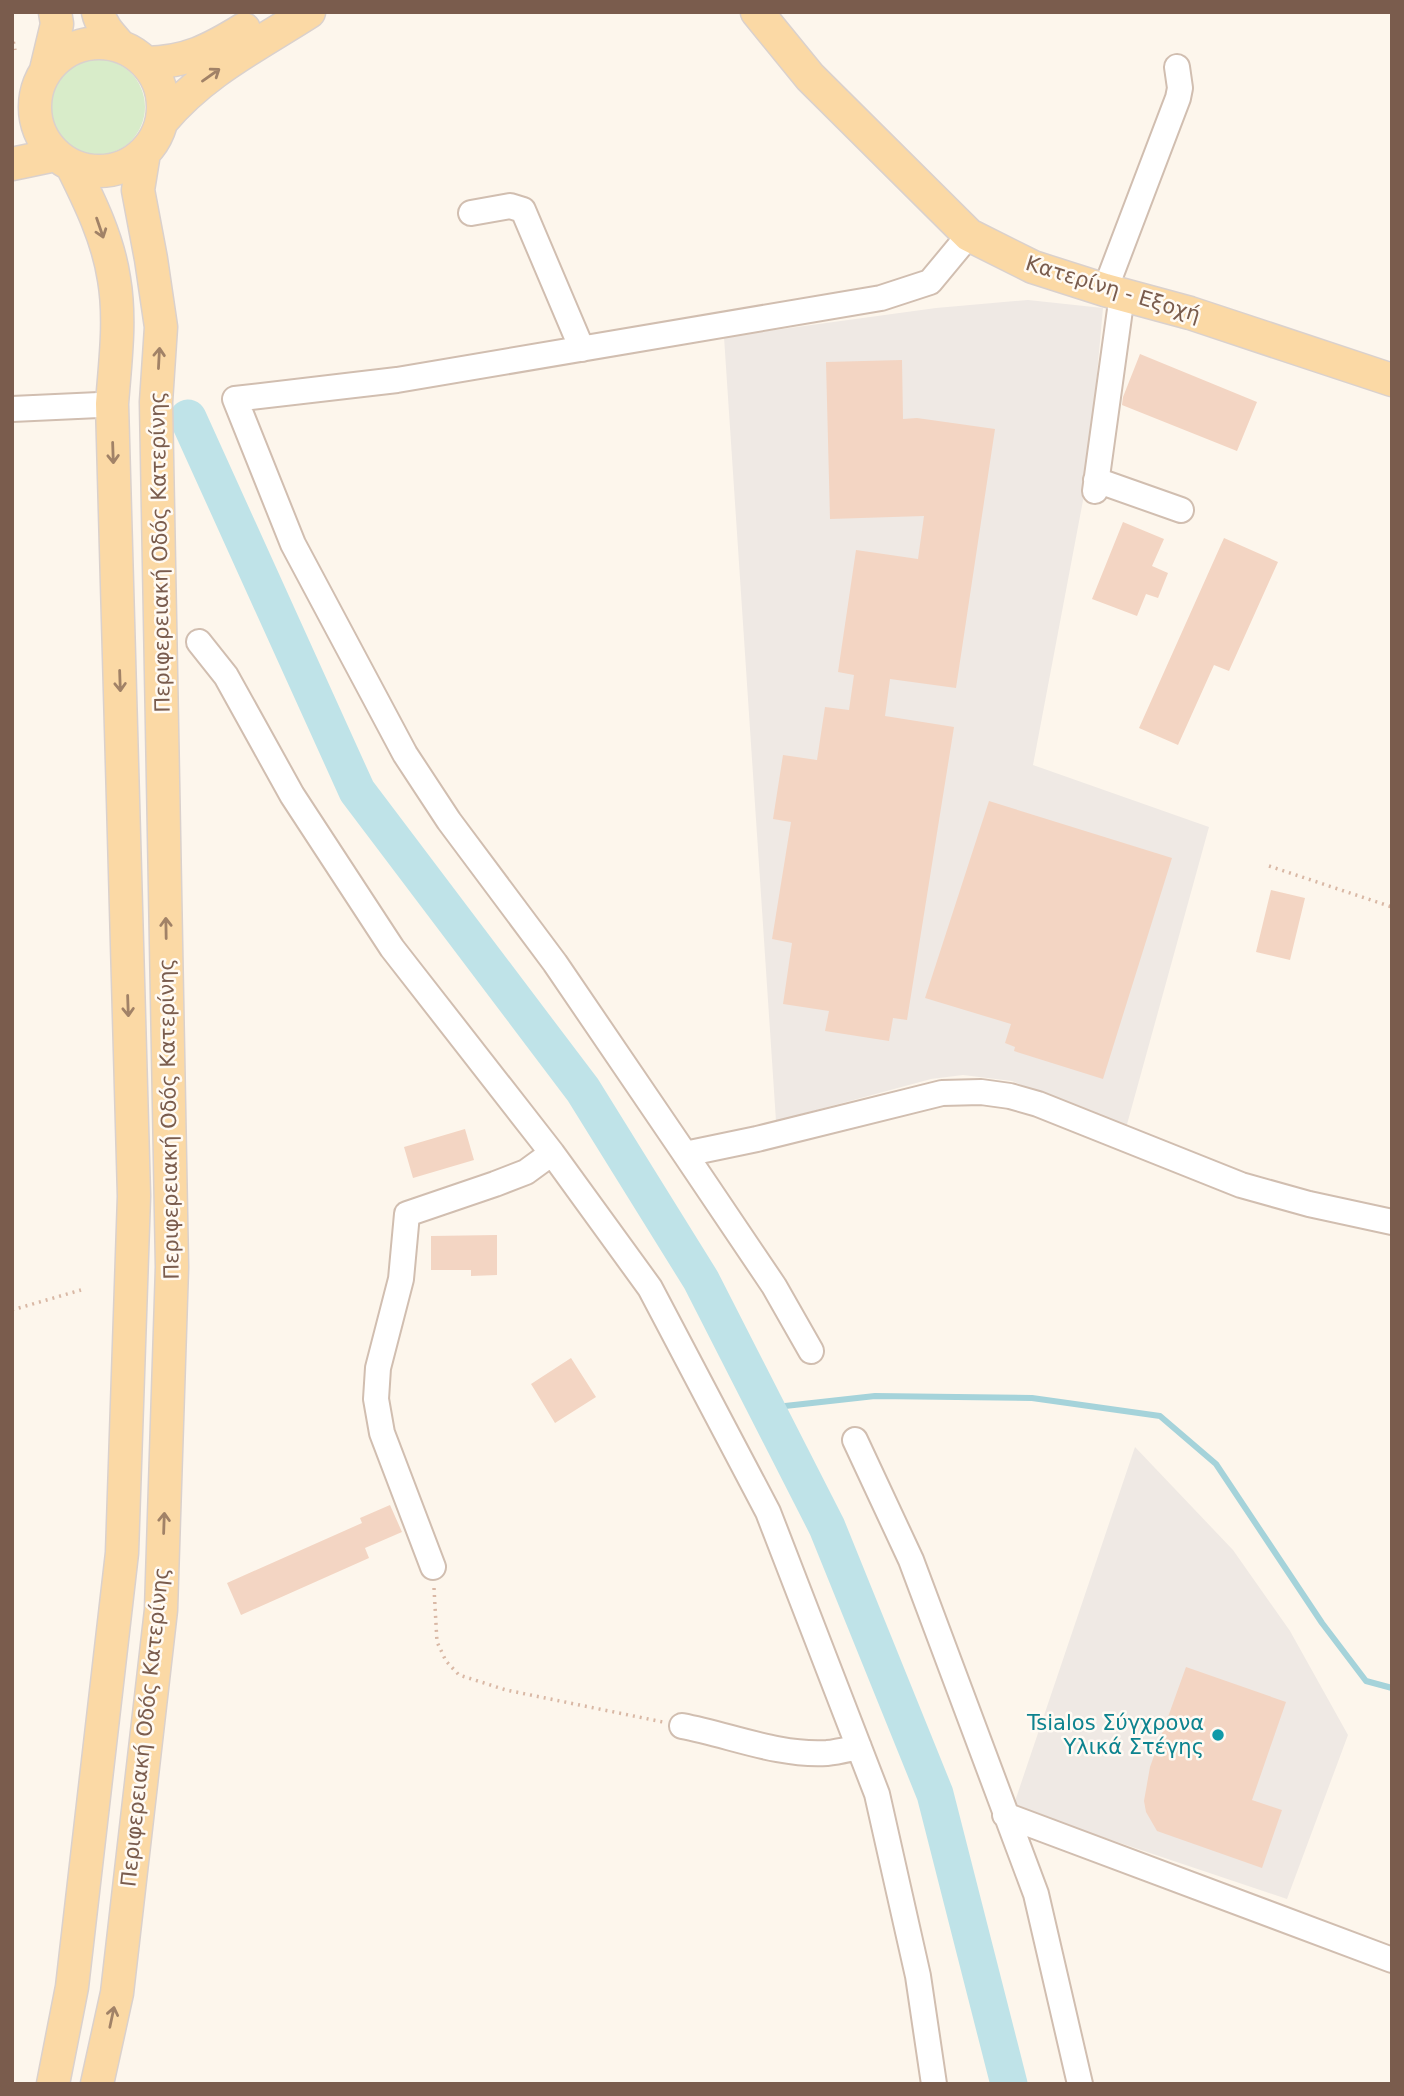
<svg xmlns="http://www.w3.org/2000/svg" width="1404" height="2096" font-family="'DejaVu Sans',sans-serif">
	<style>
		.industrial { fill: #efe9e4 }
		.green { fill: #d8ecc9 }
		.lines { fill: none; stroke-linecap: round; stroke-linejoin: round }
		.stream { stroke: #a5d3da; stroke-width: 6 }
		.river { stroke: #bfe3e8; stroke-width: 37 }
		.building { fill: #f3d5c3 }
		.minor-casing { stroke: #d1beb0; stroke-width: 28 }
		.major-casing { stroke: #dad1cd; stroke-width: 35 }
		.path { stroke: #d9b8a5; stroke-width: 3.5; stroke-dasharray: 2 5; stroke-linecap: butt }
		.minor { stroke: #fff; stroke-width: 24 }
		.major { stroke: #fbd9a5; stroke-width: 32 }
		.oneway { stroke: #a18267 }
		.culture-dot { fill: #0f9aa8; stroke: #fffaf3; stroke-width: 2.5 }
		.labels { text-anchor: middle; stroke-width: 5; stroke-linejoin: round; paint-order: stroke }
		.street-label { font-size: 21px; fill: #7a5c4d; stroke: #fffaf3 }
		.culture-label { font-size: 21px; fill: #0d838f; stroke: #fffaf3; text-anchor: end }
	</style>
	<rect width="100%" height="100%" fill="#fdf6ec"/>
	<path class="industrial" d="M1028,300l75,8 -15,166 -55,291 176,62 -83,301 -114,-47 -49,-6 -32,4 -155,42 -52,-784 212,-29z
		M1135,1447l98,103 57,81 58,104 -61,164 -274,-92z"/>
	<path class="green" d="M49 107a48 48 0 1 1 96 0a48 48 0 1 1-96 0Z"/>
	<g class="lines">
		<path class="stream" d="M767,1408l108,-12 157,2 128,18 56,48 106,159 44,58 26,7"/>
		<path class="river" d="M188,418l169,373 226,299 118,190 126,247 108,267 74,290"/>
	</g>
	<path class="building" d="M1140,354l117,48 -20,49 -115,-46 1,-8z
		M902,360l1,59 14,-1 78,11 -39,259 -66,-9 -5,37 69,11 -47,293 -14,-2 -4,23 -64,-10 4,-20 -46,-7 9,-61 -20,-4 19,-117 -18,-3 10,-64 34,5 8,-53 24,3 5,-35 -16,-3 18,-122 62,9 6,-43 -94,3 -4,-157z
		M1123,522l41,17 -12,27 16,7 -10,25 -12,-4 -9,22 -45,-17z
		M1224,538l54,24 -49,109 -15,-6 -36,80 -39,-17z
		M989,801l183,57 -69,221 -89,-28 1,-4 -10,-4 6,-19 -86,-26z
		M1271,890l34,8 -15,62 -34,-8z
		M465,1129l9,31 -61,18 -9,-31z
		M497,1235v40l-26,1v-6h-40v-34z
		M571,1358l25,39 -41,26 -24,-39z
		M390,1505l12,27 -37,16 4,10 -128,57 -14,-32 135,-60 -2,-5z
		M1186,1667l100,35 -34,98 30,10 -20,58 -105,-37 -11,-19 -2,-11 6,-34z"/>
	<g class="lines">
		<g class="minor-casing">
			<path id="minor" d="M471,213l39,-7 13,4 59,139
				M1105,290l73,-192 2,-10 -3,-21
				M12,409l87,-4
				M1096,480l85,30
				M1095,491l27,-196
				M199,642l27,34 66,119 100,153 160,205 98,135 118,224 109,282 41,182 16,108
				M685,1154l72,-15 185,-46 39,-1 29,4 28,8 203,81 68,19 83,18
				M811,1351l-37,-65 -89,-132 -130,-191 -106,-142 -44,-67 -112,-210 -58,-145 162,-19 484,-82 49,-16 39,-47
				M855,1440l56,120 125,334 44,190
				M433,1567l-51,-134 -6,-34 2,-31 23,-89 6,-65 88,-30 31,-12 26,-19
				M682,1726c48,9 96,30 145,27 11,-1 22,-4 32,-6
				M1005,1815l387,145"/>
		</g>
		<g class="major-casing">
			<path id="major" d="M98,12c3,14 13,24 22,34
				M757,12l53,65 159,158 64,32 72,23 85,23 202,67
				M35 107a64 64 0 1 1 128 0a64 64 0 1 1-128 0Z
				M146,63c41,-1 64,-13 98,-34
				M46,70l11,-46 -2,-12
				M162,121c41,-49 94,-75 147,-109
				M12,164l43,-9
				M53,2084l19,-97 50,-434 12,-357 -22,-792c3,-41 9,-84 2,-125 -6,-40 -24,-77 -42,-113
				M97,2084l20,-91 44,-383 11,-343 -16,-865 5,-75 -10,-68 -13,-69 6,-37"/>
		</g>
		<path class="path" d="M12,35l3,15
			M1269,866l123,41
			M12,1310l69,-20
			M434,1588l3,54 9,19 13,14 47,15 157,32"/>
		<use href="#minor" class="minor"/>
		<use href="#major" class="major"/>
	</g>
	<defs><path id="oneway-shaft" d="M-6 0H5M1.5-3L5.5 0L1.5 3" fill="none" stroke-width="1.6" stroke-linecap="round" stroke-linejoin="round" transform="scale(1.75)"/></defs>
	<g class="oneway">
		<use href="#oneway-shaft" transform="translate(211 75) rotate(-35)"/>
		<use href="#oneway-shaft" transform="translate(100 228) rotate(71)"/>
		<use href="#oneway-shaft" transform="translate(159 358) rotate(-87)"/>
		<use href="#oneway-shaft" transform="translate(113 453) rotate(88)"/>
		<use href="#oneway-shaft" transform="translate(120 681) rotate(88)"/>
		<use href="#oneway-shaft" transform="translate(166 928) rotate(-91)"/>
		<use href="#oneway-shaft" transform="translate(128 1006) rotate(88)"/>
		<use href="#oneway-shaft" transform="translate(164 1523) rotate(-88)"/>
		<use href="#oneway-shaft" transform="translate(112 2017) rotate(-78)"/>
	</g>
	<circle class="culture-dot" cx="1218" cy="1735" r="7"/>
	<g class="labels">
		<g class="street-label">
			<text transform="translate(1113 289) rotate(17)" y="7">Κατερίνη - Εξοχή</text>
			<text transform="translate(160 552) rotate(-91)" y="7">Περιφερειακή Οδός Κατερίνης</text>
			<text transform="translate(169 1119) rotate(-91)" y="7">Περιφερειακή Οδός Κατερίνης</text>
			<text transform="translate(145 1727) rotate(-84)" y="7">Περιφερειακή Οδός Κατερίνης</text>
		</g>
		<g class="culture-label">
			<text x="1204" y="1730">Tsialos Σύγχρονα<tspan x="1204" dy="24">Υλικά Στέγης</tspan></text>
		</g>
	</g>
	<rect width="1404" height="2096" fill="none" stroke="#7a5c4d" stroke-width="28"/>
</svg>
